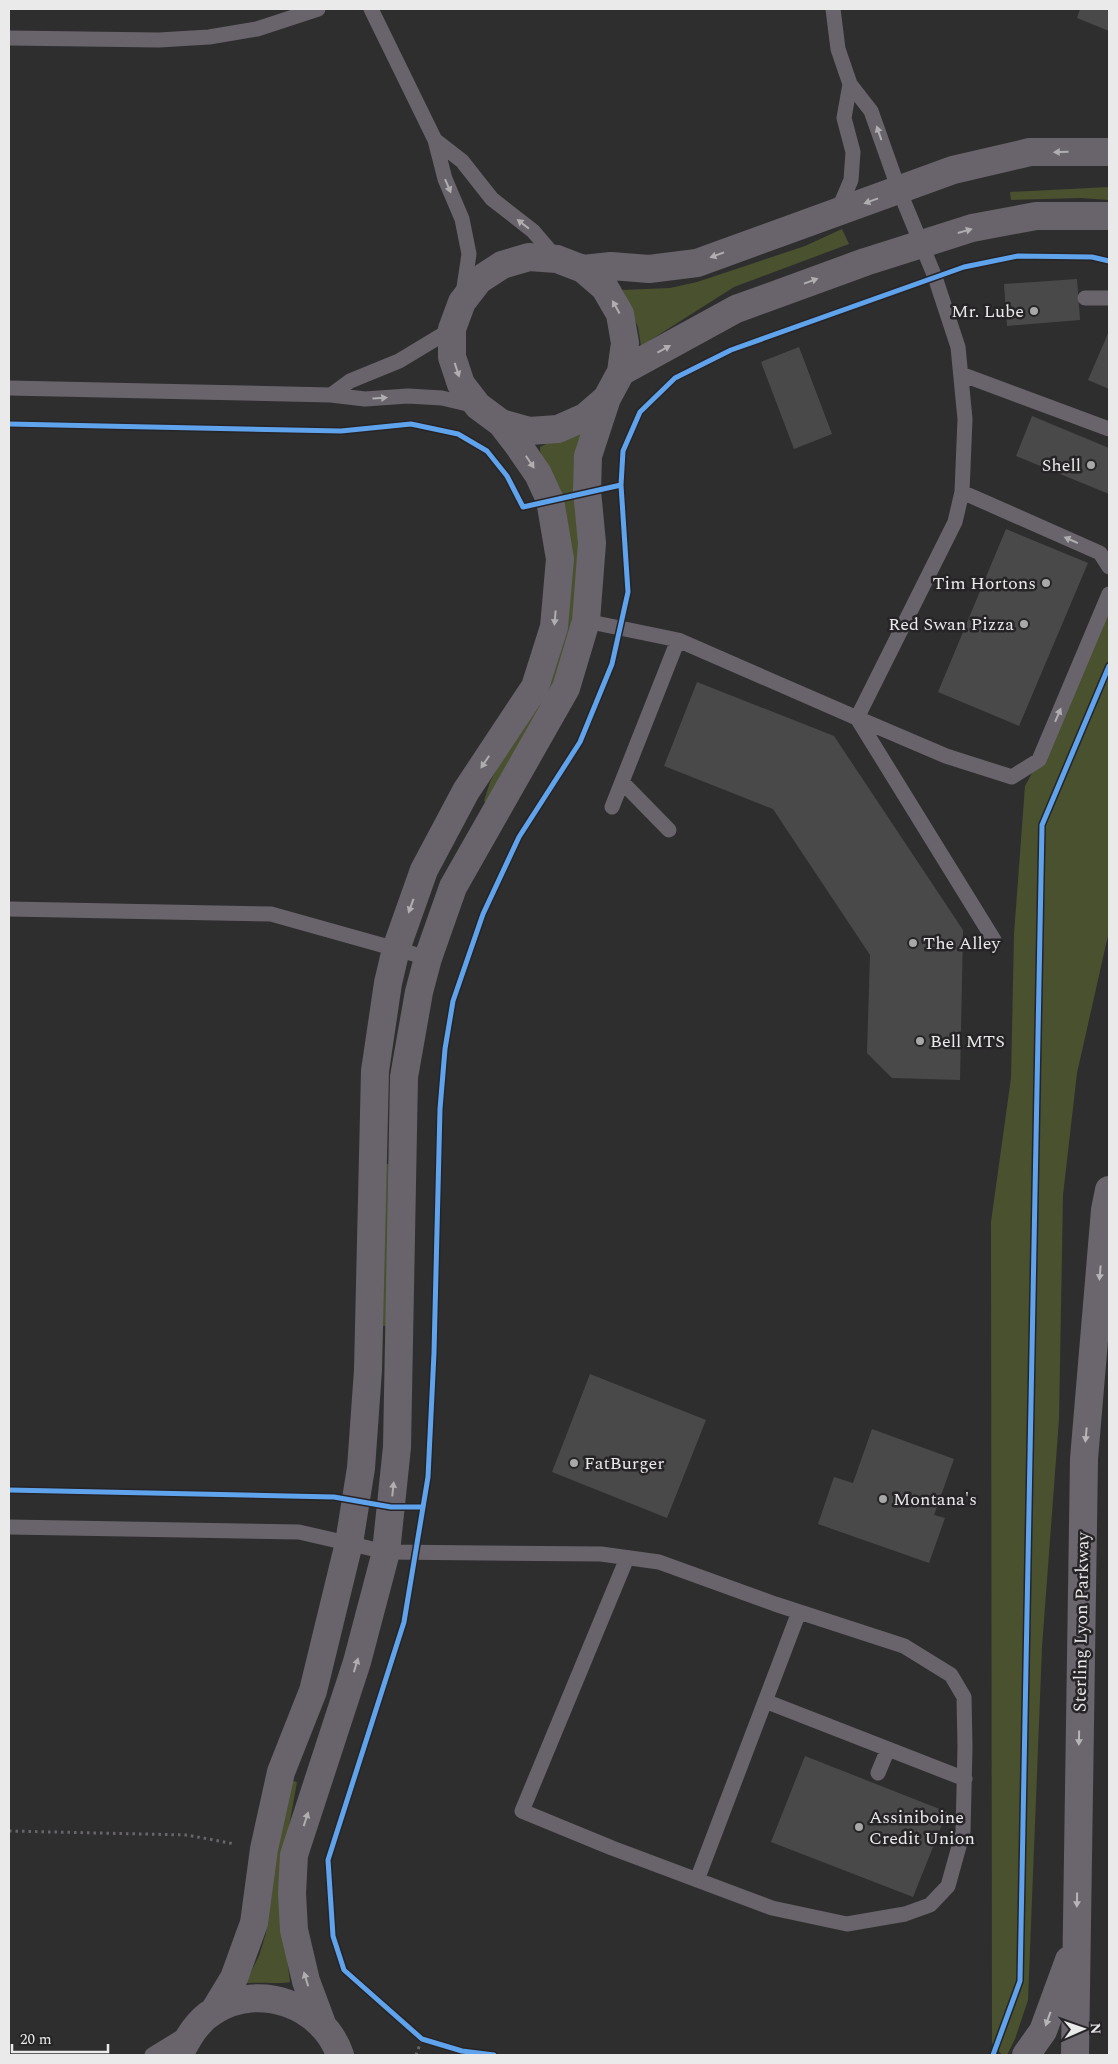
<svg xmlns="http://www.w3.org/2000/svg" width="1118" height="2064" font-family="Spectral,serif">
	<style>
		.green { fill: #4a512f }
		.building { fill: #4a4949 }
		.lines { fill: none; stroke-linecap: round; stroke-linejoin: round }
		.path { stroke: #68666a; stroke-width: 3; stroke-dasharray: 2.5 4; stroke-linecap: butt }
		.service { stroke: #69646b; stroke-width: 15 }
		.minor { stroke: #69646b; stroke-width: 28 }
		.secondary { stroke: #6b666e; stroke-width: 28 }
		.cycleway-casing { stroke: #262426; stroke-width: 8 }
		.cycleway { stroke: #60a3ed; stroke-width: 5 }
		.oneway { fill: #b0aeb1 }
		.oneway2 { fill: #b8b5b9 }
		.poi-dot { fill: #a9a8a9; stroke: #262426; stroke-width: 2 }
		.labels { text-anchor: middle; stroke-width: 5; stroke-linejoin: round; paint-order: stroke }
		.poi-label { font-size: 18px; fill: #ebeaeb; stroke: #262426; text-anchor: start }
		.street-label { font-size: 18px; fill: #ebeaeb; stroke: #262426 }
	</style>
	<rect width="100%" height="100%" fill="#2f2e2f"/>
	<path class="green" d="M1109,187v13l-28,-2 -70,2 -1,-8z
		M842,229l7,15 -115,43 -93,59 -3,-19 -16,-37 48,-2 27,-6 108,-36z
		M582,433v98l-13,128 -82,144 -3,-2 6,-19 64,-120 -14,-215 12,-6z
		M1109,594v337l-32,142 -14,122 -4,224 -17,228 -14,353 -13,39 -8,16h-5l-10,-12 -1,-821 20,-144 3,-144 11,-148 14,-26z
		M382,1164h7l1,161 -7,1 -3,-20z
		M290,1780l7,2 -12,67 2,109 3,24c-5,2 -33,0 -43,1l-1,-1 13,-26 7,-23 3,-26v-20z"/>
	<path class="building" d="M1080,9h29v22l-32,-13z
		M1077,279l3,41 -73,6 -3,-42z
		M1109,331v58l-21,-9z
		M799,347l33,87 -38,15 -33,-87z
		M1032,416l77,32v46l-93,-38z
		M1006,529l82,34 -69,163 -81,-34z
		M697,682l137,54 129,194 -3,150 -68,-2 -25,-25 3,-98 -97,-146 -109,-43z
		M590,1374l116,46 -39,98 -115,-46z
		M872,1429l82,30 -20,56 11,3 -16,45 -111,-39 16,-47 19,6z
		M805,1756l142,56 -34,85 -142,-55z"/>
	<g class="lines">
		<path class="path" d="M9,1831l178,4 48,9
			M416,2055l6,-16"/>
		<path class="service" d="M371,9l64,131 10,39 17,40 7,35 -6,40
			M833,9l5,40 12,35 21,27 28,79 36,87 23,70 7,72 -3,73 -7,30 -98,196 89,38 66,21 27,-17 70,-166
			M9,38l150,2 50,-3 48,-8 61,-20
			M435,140l27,21 30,38 41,32 24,28
			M837,213l14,-33 2,-28 -9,-34 6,-34
			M1085,298h24
			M961,374l148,55
			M9,388l322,7 34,4 43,-3 34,2 34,8
			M331,395l19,-14 49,-20 53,-32
			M962,492l138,61 9,14
			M586,621l92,19 179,78 137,222
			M622,782l47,48
			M612,807l66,-167
			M9,909l262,5 157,44
			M9,1527l290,5 87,20 215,2 58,8 116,42 129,42 47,29 13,22 1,50 -2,85 -15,54 -18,19 -25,9 -58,10 -75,-16 -160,-60 -90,-37 105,-253
			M765,1701l200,78
			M878,1773l10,-24
			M697,1880l102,-268
			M152,2055l34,-21"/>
		<path class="minor" d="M583,269l28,-3 38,3 48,-6 256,-93 77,-18h79
			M621,372l115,-63 129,-47 107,-34 64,-12h73
			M501,423l28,8 29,-2 27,-12 22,-19
			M214,2011l20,-33 20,-55 10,-74 17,-77 32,-81 36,-148 12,-75 7,-98 7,-299 13,-88 8,-34 28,-79 42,-79 69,-104 19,-60 6,-68 -10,-59 -12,-26 -20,-29 -17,-22 -23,-17 -17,-22 -9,-27v-28l10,-27 17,-22 23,-15 27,-8 28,2 26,10 22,19 15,26 5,29 -4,29 -14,26 -19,58 -1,35 5,52 -6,78 -20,67 -113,199 -25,71 -9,34 -15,85 -7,370 -11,105 -29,110 -63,193 -2,38 2,37 12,51 16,43
			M179,2055c9,-17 18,-34 35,-44 45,-29 109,-6 126,44"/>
		<path class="secondary" d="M1026,2055l17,-24 26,-71
			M1075,2055l9,-596 21,-249 4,-20"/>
		<g class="cycleway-casing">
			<path id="cycleway" d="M9,424l332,7 70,-7 47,10 29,17 20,25 16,31 98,-22
				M9,1490l325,7 57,10h32
				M494,2055l-32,-4 -40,-12 -78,-69 -11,-34 -5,-76 76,-238 24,-145 6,-124 6,-244 5,-60 8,-48 30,-87 36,-77 61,-95 32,-78 16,-72 -7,-107 2,-34 17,-39 35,-34 56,-28 233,-83 54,-11 74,1 17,4
				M993,2055l27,-74 22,-1156 67,-159"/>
		</g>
		<use href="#cycleway" class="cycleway"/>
	</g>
	<defs><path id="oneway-solid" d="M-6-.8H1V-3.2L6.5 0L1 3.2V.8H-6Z" transform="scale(1.25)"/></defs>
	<g class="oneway">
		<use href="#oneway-solid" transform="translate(879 133) rotate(-109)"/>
		<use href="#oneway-solid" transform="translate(1061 152) rotate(179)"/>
		<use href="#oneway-solid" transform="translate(448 186) rotate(67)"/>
		<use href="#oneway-solid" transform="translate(871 201) rotate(160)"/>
		<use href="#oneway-solid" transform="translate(523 224) rotate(-142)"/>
		<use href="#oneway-solid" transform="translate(965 231) rotate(-16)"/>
		<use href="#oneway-solid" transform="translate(717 255) rotate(160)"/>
		<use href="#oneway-solid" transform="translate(811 281) rotate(-20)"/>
		<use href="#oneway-solid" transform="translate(616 307) rotate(-119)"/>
		<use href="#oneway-solid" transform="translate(664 349) rotate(-29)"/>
		<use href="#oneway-solid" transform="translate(457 370) rotate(72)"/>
		<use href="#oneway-solid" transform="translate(380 398) rotate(-4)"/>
		<use href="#oneway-solid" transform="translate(530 462) rotate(56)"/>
		<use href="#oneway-solid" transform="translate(1071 540) rotate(-156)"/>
		<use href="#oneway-solid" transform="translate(555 618) rotate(95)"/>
		<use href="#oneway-solid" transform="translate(1058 715) rotate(-67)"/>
		<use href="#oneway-solid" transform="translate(485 762) rotate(124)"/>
		<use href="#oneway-solid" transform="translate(411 906) rotate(110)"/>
		<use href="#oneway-solid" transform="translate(393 1489) rotate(-84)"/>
		<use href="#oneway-solid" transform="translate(356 1665) rotate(-73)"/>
		<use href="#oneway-solid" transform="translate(306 1819) rotate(-72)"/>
		<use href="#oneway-solid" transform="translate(306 1979) rotate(-107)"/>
	</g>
	<g class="oneway2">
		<use href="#oneway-solid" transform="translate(1100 1273) rotate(95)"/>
		<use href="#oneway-solid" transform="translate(1086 1435) rotate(95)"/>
		<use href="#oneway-solid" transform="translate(1079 1738) rotate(91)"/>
		<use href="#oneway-solid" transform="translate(1077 1900) rotate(91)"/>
		<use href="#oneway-solid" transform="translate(1048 2019) rotate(110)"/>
	</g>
	<g class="poi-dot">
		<circle cx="1034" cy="311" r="5"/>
		<circle cx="1091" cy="465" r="5"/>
		<circle cx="1046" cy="583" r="5"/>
		<circle cx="1024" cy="624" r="5"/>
		<circle cx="913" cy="943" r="5"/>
		<circle cx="920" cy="1041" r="5"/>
		<circle cx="574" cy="1463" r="5"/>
		<circle cx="883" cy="1499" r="5"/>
		<circle cx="859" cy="1827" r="5"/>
	</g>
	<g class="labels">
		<g class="poi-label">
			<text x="1024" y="317" text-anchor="end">Mr. Lube</text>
			<text x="1081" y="471" text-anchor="end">Shell</text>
			<text x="1036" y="589" text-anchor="end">Tim Hortons</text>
			<text x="1014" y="630" text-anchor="end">Red Swan Pizza</text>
			<text x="923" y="949">The Alley</text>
			<text x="930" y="1047">Bell MTS</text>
			<text x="584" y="1469">FatBurger</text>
			<text x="893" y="1505">Montana's</text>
			<text x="869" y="1823">Assiniboine<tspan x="869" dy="21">Credit Union</tspan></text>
		</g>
		<g class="street-label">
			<text transform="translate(1081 1622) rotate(-89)" y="6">Sterling Lyon Parkway</text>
		</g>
	</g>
	<rect width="1118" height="2064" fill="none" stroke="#ebeaeb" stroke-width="20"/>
	<g transform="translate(1083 2029) rotate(88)" stroke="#262426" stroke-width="4" paint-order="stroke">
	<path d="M0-4L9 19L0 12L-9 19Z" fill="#ebeaeb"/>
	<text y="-8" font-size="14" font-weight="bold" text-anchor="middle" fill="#ebeaeb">N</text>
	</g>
	<path d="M12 2044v8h96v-8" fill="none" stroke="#ebeaeb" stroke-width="2.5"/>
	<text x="20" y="2044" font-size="15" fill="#ebeaeb" stroke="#262426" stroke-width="4" paint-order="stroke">20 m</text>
</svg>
